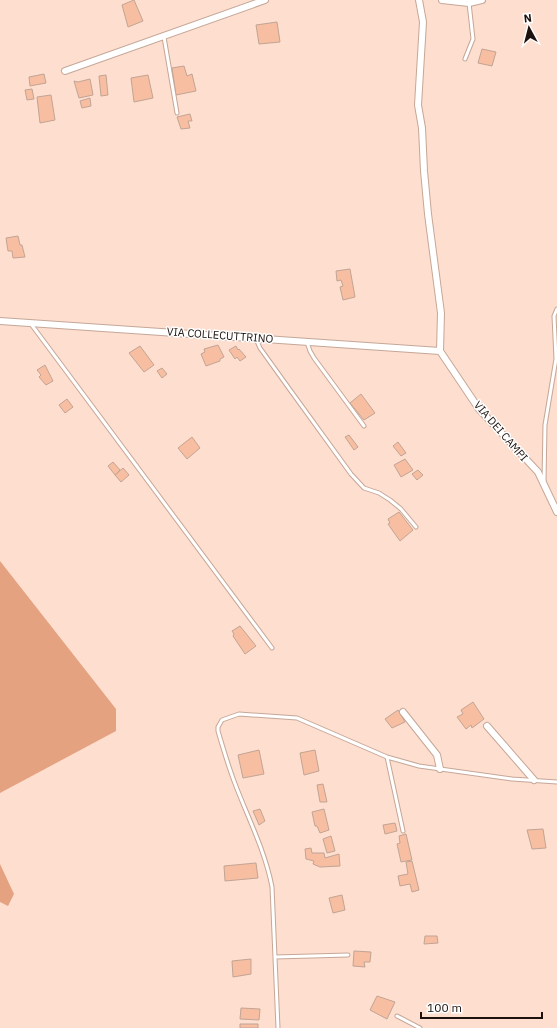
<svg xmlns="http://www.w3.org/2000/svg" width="557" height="1028" font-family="'IBM Plex Sans',sans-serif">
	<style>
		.green { fill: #e4a280 }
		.building { fill: #f7bea1; stroke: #c2a495 }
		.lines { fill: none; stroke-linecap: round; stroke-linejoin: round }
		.service-casing { stroke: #c5a798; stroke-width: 5 }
		.minor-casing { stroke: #c5a798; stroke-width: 8 }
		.service { stroke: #fff; stroke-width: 3 }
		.minor { stroke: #fff; stroke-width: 6 }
		.labels { text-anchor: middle; stroke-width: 3; stroke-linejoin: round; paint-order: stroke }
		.street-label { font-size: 11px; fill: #1c110c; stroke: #fff }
	</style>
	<rect width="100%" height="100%" fill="#fedece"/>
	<path class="green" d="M0,561l116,148v22l-116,62z
		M0,864l14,30 -6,12 -8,-4z"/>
	<path class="building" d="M134,0l9,21 -15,6 -6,-22z
		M277,22l3,20 -21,2 -3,-19z
		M482,49l14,3 -4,14 -14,-3z
		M184,66l3,10 5,-2 4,17 -20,4 -4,-27z
		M44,74l2,9 -16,3 -1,-9z
		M106,75l2,20 -7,1 -2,-20z
		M148,75l5,23 -19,4 -3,-24z
		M90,79l3,16 -14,3 -5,-17 4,1z
		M32,89l2,10 -7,1 -2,-10z
		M51,95l4,25 -15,3 -3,-26z
		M90,98l1,8 -9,2 -2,-7z
		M190,114l2,7h-4l2,7 -9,1 -4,-12z
		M18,236l2,9h2l3,12 -12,1 -1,-7h-4l-2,-13z
		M350,269l5,28 -12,3 -3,-13 3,-1 -2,-6 -4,1 -1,-10z
		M218,345l6,12 -4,2v2l-14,5 -5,-12 4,-2 -1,-3z
		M140,346l14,19 -10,7 -15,-19z
		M236,346l2,4 1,-1 7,8 -6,4 -3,-4 -2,2 -6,-9z
		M45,365l8,16 -7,4 -7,-8 2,-2 -4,-5z
		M162,368l5,6 -5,4 -5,-7z
		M361,394l14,19 -11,7 -14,-17z
		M67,399l6,8 -8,6 -6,-8z
		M349,435l9,12 -4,3 -9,-13z
		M192,437l8,11 -13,11 -9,-11z
		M398,442l8,11 -5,3 -8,-10z
		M405,459l8,11 -12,7 -7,-12z
		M113,462l7,8 -5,5 -7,-9z
		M123,468l6,7 -8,7 -6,-7z
		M418,470l5,5 -6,5 -5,-6z
		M399,512l14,18 -13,11 -12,-17 2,-1 -2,-4z
		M240,626l16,20 -11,8 -12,-18 1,-2 -2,-3z
		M473,702l11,17 -12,9 -1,-3 -5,4 -9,-12 6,-3 -2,-4z
		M398,710l7,12 -13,6 -7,-9z
		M259,750l5,24 -21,4 -5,-23z
		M315,750l4,21 -15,4 -4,-22z
		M323,784l4,18h-7l-3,-17z
		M260,809l5,12 -6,4 -6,-14z
		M324,809l5,21 -9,3 -3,-7h-2l-3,-14z
		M395,823l2,8 -12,3 -2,-9z
		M543,829l3,19 -14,1 -5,-19z
		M406,834l6,26 -11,2 -4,-18 3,-1 -1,-7z
		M331,836l4,15 -8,2 -4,-14z
		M311,848l1,5h12l1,5 14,-4 1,12 -20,1 -7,-3 1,-3 -8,-2 -1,-10z
		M412,861l7,29 -7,2 -2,-8 -10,2 -2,-10 10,-2 -2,-12z
		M256,863l2,15 -33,3 -1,-15z
		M342,895l3,15 -12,3 -4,-15z
		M425,936h12l1,7 -14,1z
		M354,951l17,1 -1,10h-6l1,5 -12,-1z
		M251,959v15l-18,3 -1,-16z
		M377,996l18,6 -8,17 -17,-9z
		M241,1008l19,1 -1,11 -19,-1z
		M240,1024h18v4h-18z"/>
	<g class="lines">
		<g class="service-casing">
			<path id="service" d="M164,37l13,76
				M465,59l8,-20 -4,-36
				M31,324l241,324
				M256,339l4,9 28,39 63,87 13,14 15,5 11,7 11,9 15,18
				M307,342l3,9 4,7 50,68
				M544,481l1,-56 11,-66 -2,-43 3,-7
				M387,757l16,74
				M275,957l73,-2
				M397,1016l23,12
				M278,1028l-6,-141c-7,-37 -25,-71 -38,-106 -6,-16 -11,-33 -16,-50v-4l4,-7 17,-6 58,4 90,39 32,9 93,13 45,3"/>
		</g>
		<g class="minor-casing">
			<path id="minor" d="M419,0l4,22 -5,83 4,23 2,43 4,43 13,99 -1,38
				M442,0l27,3 13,-3
				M65,71l200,-71
				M0,321l440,30
				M440,351l39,58 59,63 19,40
				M403,712l34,43 3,14
				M487,726l47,54"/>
		</g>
		<use href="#service" class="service"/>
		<use href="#minor" class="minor"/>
	</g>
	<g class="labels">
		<g class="street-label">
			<text transform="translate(220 335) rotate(4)" y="4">VIA COLLECUTTRINO</text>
			<text transform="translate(501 431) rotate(49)" y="4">VIA DEI CAMPI</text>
		</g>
	</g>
	<g transform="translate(529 28) rotate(353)" stroke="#ffffff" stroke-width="3" paint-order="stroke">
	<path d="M0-3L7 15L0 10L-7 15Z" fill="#1c110c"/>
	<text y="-6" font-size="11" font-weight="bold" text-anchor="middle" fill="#1c110c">N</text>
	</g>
	<path d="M421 1012v6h121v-6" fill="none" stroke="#1c110c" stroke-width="2"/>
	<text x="427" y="1012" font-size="12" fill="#1c110c" stroke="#ffffff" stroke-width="3" paint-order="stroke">100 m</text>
</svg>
